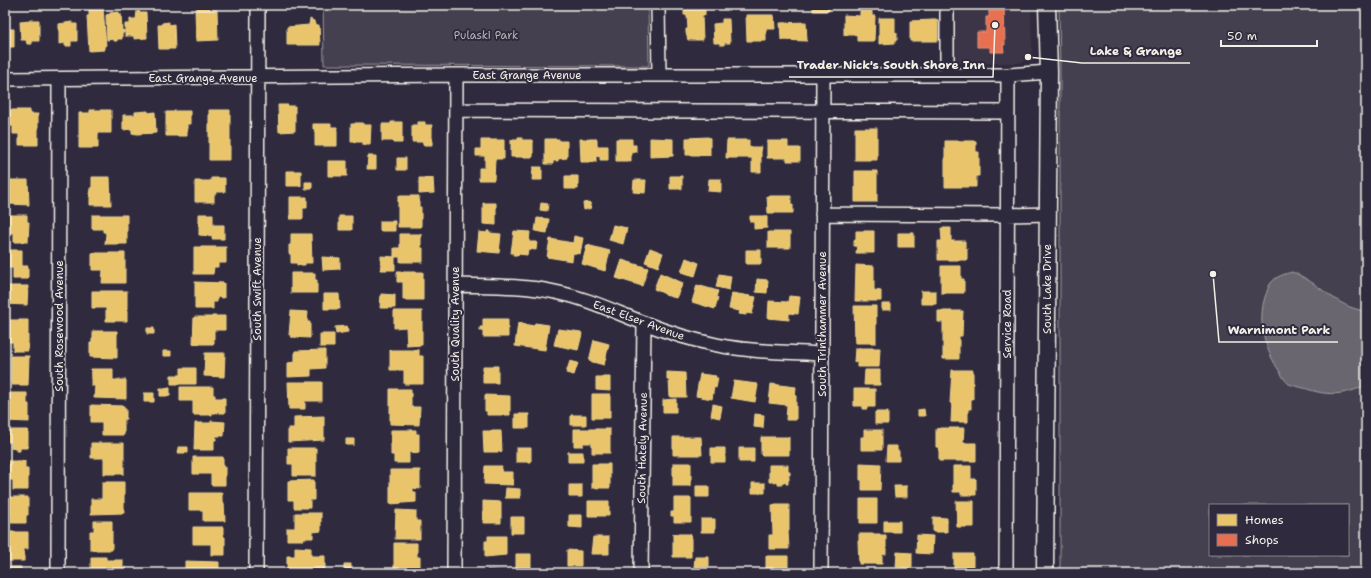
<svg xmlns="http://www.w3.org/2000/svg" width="1371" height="578" font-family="'Shantell Sans',sans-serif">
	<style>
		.built { fill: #3b3647 }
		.green { fill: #454050; stroke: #9c989c; fill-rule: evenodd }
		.water { fill: #6a6670; stroke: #a19ea0 }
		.homes { fill: #e9c46a; stroke: #ecd290 }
		.shops { fill: #e76f51; stroke: #eb967e }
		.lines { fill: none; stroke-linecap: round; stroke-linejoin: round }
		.minor-casing { stroke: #f4f1e8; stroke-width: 16 }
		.major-casing { stroke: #f4f1e8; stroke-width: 19 }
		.minor { stroke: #2f2a3d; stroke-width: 13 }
		.major { stroke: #2f2a3d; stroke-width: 16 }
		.labels { text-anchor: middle; stroke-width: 4; stroke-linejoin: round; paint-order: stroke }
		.park-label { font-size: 11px; fill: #b7b3b3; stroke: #2f2a3d }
		.street-label { font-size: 11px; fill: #f4f1e8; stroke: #2f2a3d }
		.leader { fill: none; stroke: #f4f1e8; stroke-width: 1.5 }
		.callout-dot { fill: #f4f1e8; stroke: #2f2a3d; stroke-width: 1.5 }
		.callout-label { font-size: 12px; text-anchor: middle; font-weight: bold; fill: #f4f1e8; stroke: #2f2a3d; stroke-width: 4; stroke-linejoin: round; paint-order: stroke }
	</style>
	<rect width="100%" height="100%" fill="#2f2a3d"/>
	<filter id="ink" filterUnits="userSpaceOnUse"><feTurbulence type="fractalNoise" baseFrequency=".025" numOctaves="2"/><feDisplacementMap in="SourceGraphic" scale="8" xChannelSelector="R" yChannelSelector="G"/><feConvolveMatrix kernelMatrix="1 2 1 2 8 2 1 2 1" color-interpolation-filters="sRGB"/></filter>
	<g filter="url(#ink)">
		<path class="built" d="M952,5h79l1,45 -3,9 -7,3 -5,1h-65z"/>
		<path class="green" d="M323,5h325l1,61 -325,-1z
			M1059,5h307v568h-306v-499zM1210,505h138v50h-138z"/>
		<path class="water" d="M1292,272c26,9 44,36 74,39v74c-22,11 -39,11 -62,3 -4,-1 -10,-2 -15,-4 -3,-2 -7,-8 -9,-12 -15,-22 -23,-49 -15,-75 2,-4 3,-11 6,-14 5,-7 14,-9 21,-11z"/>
		<path class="homes" d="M289,5h14v4h-14z
			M684,5h21v10h-3l1,25h-15l-2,-7v-4h2l-1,-14h-3z
			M813,5h16v6h-16z
			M197,6h13v4h7l1,30 -22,1 -1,-31h2z
			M89,8h14l3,38h-2v4l-15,1 -2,-35h2z
			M137,11h2l1,2h6l1,25 -13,1v-3h-9v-12h5v-5h6z
			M860,11h12v5h3l-1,25h-17v-6h-13v-20l16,1z
			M119,12v2h2l1,17 2,-1v3h-2v6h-5v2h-3v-2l-7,1 -1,-25 4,-1v-1z
			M746,15h28l1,14h-9v12h-19z
			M879,18h16v14l2,1v7h-2v3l-16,1z
			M310,19l4,2 1,4h4l1,20h-33v-18l22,-2z
			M722,19h7l1,24h-6v2h-4v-2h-6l-1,-19 9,-1z
			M933,19h3l2,1v21h-28v-20l23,-1z
			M30,20h9v21h-7v3h-5l-1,-4h-5l-1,-18 10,-1z
			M72,22v2h5v17h-6v5h-6v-3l-6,1v-20z
			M169,22v3l5,-1 1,25h-16l-1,-24h4v-2z
			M806,22l1,19 -26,-1 -1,-17z
			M6,29h8v18h-9z
			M278,105h10v1h7v25l-16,1z
			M8,110h22v4h8v31h-19v-11h-6v-8h-5z
			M90,110h21v23h-13v15h-19v-35h11z
			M209,110h21v50h-21z
			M148,111v2l7,-1 1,21 -19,1 -5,-1v-4l-9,1v-15h12v-3z
			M174,111h16v13h-3v12h-21v-24h8z
			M391,122h11v21h-9v-2h-11v-17h9z
			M418,122h7v3h7v20h-9v-3h-11v-17h6z
			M355,123h8v2h8l-1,20h-7v-3h-12v-18h4z
			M313,124h18v3h6v19h-22v-17h-2z
			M855,128h22v32h-22z
			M708,137l2,1v17h-24v-17z
			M518,138h4v2h11v17h-22v-17h7z
			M650,138l23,1v17l-23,1z
			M545,139h14v2h8v17l-9,1v2h-5v3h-8z
			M580,139h17v7h11v14h-8v-4h-4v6h-15z
			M616,139h16v6h4v7h-5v9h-15z
			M481,140h23v19h-9l-1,21h-15v-12h6v-12h-9v-7h5z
			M727,140h22v7h12v25h-9v-14h-26z
			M767,141h21v7h12v13h-13v-3h-20z
			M945,141h31v11h3v24h-3v11h-31z
			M368,156h8v13h-9z
			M397,158h9v12h-9z
			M328,161h19v15h-19z
			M533,167h9v13h-10z
			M286,171h15v15h-15z
			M855,171h22v31h-22z
			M565,176h13v13h-13z
			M670,176h12v13h-12z
			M92,177h18l1,28h-21v-17h2z
			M211,178h14v14h-9v2h-2v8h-19v-21h16z
			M419,178h14l1,15 -15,1z
			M709,179h12v13l-13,-1z
			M9,180h19l1,25 -20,-1z
			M634,180h12l-1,13 -12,-1z
			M305,182h7v7h-7z
			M398,196h21v11h2v20h-23z
			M767,196h24v9h2v8h-25z
			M290,197h17v11h-4v11h-13z
			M590,202l1,6 -7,2 -1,-7z
			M483,203h13v22l-13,-1z
			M541,203l7,1 -1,7 -7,-1z
			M199,214h14v11h11v14h-12v-3l-13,-1z
			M5,215h22v7h2l-1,20h-14v-9h-9z
			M92,215h35v29h-22l1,-10 -1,-2h-2v-3h-11z
			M339,216h13v14h-13z
			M750,216h17v12l-13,1v-7h-4z
			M537,218l12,1 -2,14 -12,-2z
			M380,221h15v10h-15z
			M613,225l14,3 -4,16 -14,-4z
			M941,228h10v13h14v7h2v12h-29v-19h4z
			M487,231h2v2l12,1 -2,19 -22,-2 2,-19 8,1z
			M514,231l16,1 -1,10h8l-1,8 -8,-1 -1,6 -9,-1v1h-5l1,-2h-3z
			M856,231h18v22h-18l1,-7h-3v-6h2z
			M768,232h22v16h-22z
			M898,233h16v14h-16z
			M291,234h20l1,29h-7v2h-8v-2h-6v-9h-2v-9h2z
			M400,234h21v14h2v14h-23v-5h-6v-9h6z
			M574,236l9,2 -3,16 -7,-1 -1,8 -25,-4 3,-18 23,4z
			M587,245l23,6 -5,20 -23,-7z
			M194,247h32v16h-8v4h-4l-1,7h-19z
			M650,248l13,5 -5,14 -13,-5z
			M5,250h17v16h6v13h-15v-11h-8z
			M746,250h15v14h-15z
			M92,253h33v30h-23l1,-13h-11z
			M381,256l14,1v13h-14z
			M322,257l18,1v11l-17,1z
			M686,258l13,5 -4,13 -14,-4z
			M622,260l26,8 -6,18 -26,-8z
			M856,265l18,1v24l7,1v10h-26z
			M941,266h20v13h3v14h-23z
			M397,272h26v28h-20v-18h-6z
			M291,273h24v7h2v13h-26z
			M660,273l23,10 -7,15 -11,-3v-1l-11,-5z
			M719,274l12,2 -2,14 -13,-3z
			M757,279l11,1 -1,13 -11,-1z
			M195,282l29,1v15l-7,-1v5h-4v7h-18z
			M697,285l21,6 -2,6 2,1 -3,11 -23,-7z
			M5,286h23l-1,19 -22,-1z
			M92,291h35v30h-21v-13h-14z
			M921,291h15v13h-15z
			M732,293l24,4 -4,17 -6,-1v2l-7,-1 1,-3 -11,-2z
			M324,294h15l1,15h-16z
			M381,294l14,1v13h-15z
			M789,296l11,1 -2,17 -9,-1v7l-21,-2 1,-17 19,1z
			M882,304h9v6h-9z
			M854,306h22v37h-21z
			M291,311l17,1 -1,10h3v16l-19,-1v-2h-2z
			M394,311h28v34l-15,1 -1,-19 -12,1z
			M938,311h25l-1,25h-3v23h-16v-37h-5z
			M212,316h13v14h-11v14h-21l1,-27h18z
			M483,319h25v18h-25v-6h-3v-4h3z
			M5,320h23v31h-15v-9h-8z
			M518,323l16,3 1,-3 14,2 -4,25 -30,-4z
			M347,326l1,6 -12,2 -1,-7z
			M147,328h7v6h-7z
			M558,329l23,3 1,2 -4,16 -24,-5z
			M93,331h24v27l-27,-1v-14h2v-4h1z
			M320,334h14v13h-14z
			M594,340l15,4 -5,21 -15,-4z
			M855,348h25l-1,19h-22v-5h-3z
			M325,350v18l-14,1v7l-23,1v-14l7,-1v-11z
			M390,350h29v6h4v28h-19v-14h-14z
			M163,351h8v5h-8z
			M205,353h20l-1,24 -20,-1z
			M11,356h18l-1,29h-17z
			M570,361l8,2 -4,12 -8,-2z
			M483,366h15v17h-15z
			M181,368h15v16h-25v-9h10z
			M91,369h22v11h13v19l-32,-1 1,-12h-4z
			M865,370h15v15h-16z
			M952,370h21v29h-2v10h-3v13h-17l1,-19h-2z
			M667,372l18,1 1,24h-16l-1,-17h-2z
			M700,374l16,2 -1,2h3l-2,10 -2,-1 -2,12 -16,-3z
			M596,377h14v14l-14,-1z
			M734,381l23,3 1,1 -3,17 -24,-4z
			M288,382h34v19h-17v8h-16z
			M771,384l25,3 -1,9h1v24h-10l1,-15 -18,-2z
			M180,387h33v8h2v3h10v15h-13v2h-19v-14h-13z
			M160,388h10v8h-10z
			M390,389h21v18h9l-1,18 -29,-1z
			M854,389h21v18h-8v2h-4v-3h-9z
			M9,393h18v11h2v18l-24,-1v-24h4z
			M144,393h10v9h-10z
			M592,394h18v24h-18z
			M485,395l25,1v19h-23v-4h-2z
			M676,399v13h-13v-12z
			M713,404l9,2 -2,12 -9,-2z
			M91,405l33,1v3h2v10h-2v16h-22v-13h-11z
			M924,409l1,7h-7v-6z
			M875,412h13v12h-13z
			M515,414h14v14h-14z
			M755,414l9,1 -1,13 -9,-1z
			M571,415h15v10h-15z
			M324,416v24l-36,2v-14h6v-11z
			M211,421l14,1 -1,14h-8v4h-2v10h-20l1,-27h16z
			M941,428h23l-1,15h13v18h-37v-14h-3v-18z
			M574,429h36v24h-18v-10h-9v3h-9z
			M11,430h17v18h-8v3h-4v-3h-5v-6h-6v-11h6z
			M391,430h25v4h3v19l-10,-1v11h-15v-8h-3z
			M864,430h18v20h-21v-13h3z
			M483,431h18l1,21h-18z
			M673,437h28l1,18h-29z
			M761,437h28v18h-28z
			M346,439h8v6h-8z
			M91,443h33v31h-20v-16h-13z
			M887,446h10v5h2v10h-13z
			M178,447h10v6h-10z
			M288,448h28v28h-23v-12h-5z
			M516,448h15v14h-15z
			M711,448h14v14h-14z
			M739,448h15v14h-15z
			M568,452h15v10h-15z
			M193,457h30v10h2v18h-14v-11h-18z
			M5,461h20v8h3v21h-15v-10h-8z
			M673,463h18v23h-18z
			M860,463l21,1 -1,26h-18v-10h-2z
			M592,464h18v24h-18z
			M769,465h19v7h2v3h-2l1,2v3h-1v4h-2v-2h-4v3h-4v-3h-9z
			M485,466h17l-1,6h12v13l-29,-1z
			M953,466h18v13h5v16h-15v-3h-8z
			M390,470h30v19l-7,-1v4h3v10l-26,2z
			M314,480v20h-4v8h-16v-8h-6v-19z
			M102,482h22v31l-33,1v-15h11z
			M752,483h13v10h-13z
			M569,485h13v12h-13z
			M696,486h13v11h-13z
			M894,486h13v11h-12z
			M506,488l14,1v9h-15z
			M189,493h33v10h2l1,18h-22v-11h-14z
			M5,497h23v18h-2v8h-15v-8h-6z
			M674,498h17v24h-17v-6h-3v-4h3z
			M860,499h17v24h-17z
			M483,501l18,1v21h-18z
			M588,501h21v15h-21z
			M956,501h18v26h-17z
			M772,505h17v26h-1l1,18h-20v-14h4z
			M396,510l20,1v10h4v18h-25z
			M295,513h26v18l-8,1v6h-10l1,2h-17v-12h8z
			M569,515h13v13l-13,-1z
			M511,517h13v16h-13z
			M933,517l14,1v14h-14z
			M701,519h14v13h-14z
			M94,521h18v29h-22v-19h4z
			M884,521h16v11h-16z
			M193,527h30v10h2v18h-14v-11h-18z
			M5,532h23v17h-4v12h-19z
			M673,534h18v23h-18z
			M859,534h21v1h6v19l-4,1v9h-23l-1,-23h1z
			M917,535l16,1 -1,18 -16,-1z
			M488,536h18v19l-21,2v-16h3z
			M593,537h16v17h-18z
			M394,543h23v14h3v15h-26z
			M295,547l16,1v8h14v17h-38v-17h8z
			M567,550l14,1v15h-14z
			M897,552l15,1v15l-16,-1z
			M516,554h15v14h-15z
			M954,554h19v19h-19z
			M766,556h22v17h-22z
			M91,557h15v3h17v8h3v5h-35z
			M695,557h14v10h-15z
			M185,561l34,1v11h-34z
			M344,564h7v9l-7,-1z
			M5,567h16v6h-16z
			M591,569l18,1v3h-18z
			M487,570l25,1v2h-25z
			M672,570h18v3h-18z"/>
		<path class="shops" d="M955,5h49l1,40h-2l1,7h-14v-5h-13v-15h9v-15h3v-8l-34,-1z"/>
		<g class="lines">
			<g class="minor-casing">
				<path id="minor" d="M658,5l1,70
					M947,5v70
					M5,79l451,-4h552l41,-3
					M456,110l552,2
					M822,214l185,1 41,-1
					M455,285c33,1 67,0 100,7 31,6 60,20 89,31 23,9 48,17 73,22 34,7 70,7 105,9
					M58,573l1,-494
					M256,573l2,-568
					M454,573l2,-498
					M641,573l3,-250
					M821,573l2,-499
					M1006,573l2,-498"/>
			</g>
			<g class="major-casing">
				<path id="major" d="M1045,573l4,-501 -2,-67"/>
			</g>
			<use href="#minor" class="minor"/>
			<use href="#major" class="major"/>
		</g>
	</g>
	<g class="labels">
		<g class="park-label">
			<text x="486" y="39">Pulaski Park</text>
		</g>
		<g class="street-label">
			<text x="527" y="79">East Grange Avenue</text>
			<text x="203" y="82">East Grange Avenue</text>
			<text transform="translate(257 289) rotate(-90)" y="4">South Swift Avenue</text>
			<text transform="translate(1047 289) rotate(-90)" y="4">South Lake Drive</text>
			<text transform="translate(639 320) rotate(20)" y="4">East Elser Avenue</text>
			<text transform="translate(455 324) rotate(-90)" y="4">South Quality Avenue</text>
			<text transform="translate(822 324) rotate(-90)" y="4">South Trinthammer Avenue</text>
			<text transform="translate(1007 324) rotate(-90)" y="4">Service Road</text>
			<text transform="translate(59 326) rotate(-90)" y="4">South Rosewood Avenue</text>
			<text transform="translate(642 448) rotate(-89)" y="4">South Hately Avenue</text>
		</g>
	</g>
	<path class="leader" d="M1028 57L1082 63H1190M995 25L993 77H789M1213 274L1219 342H1338"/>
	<g class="callout-dot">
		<circle cx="1028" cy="57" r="4"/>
		<circle cx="995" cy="25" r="4"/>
		<circle cx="1213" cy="274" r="4"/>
	</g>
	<g class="callout-label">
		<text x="1136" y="55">Lake &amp; Grange</text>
		<text x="891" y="69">Trader Nick's South Shore Inn</text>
		<text x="1279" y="334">Warnimont Park</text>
	</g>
	<rect width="1371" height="578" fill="none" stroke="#2f2a3d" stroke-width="20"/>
	<rect x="10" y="10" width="1351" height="558" fill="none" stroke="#f4f1e8" stroke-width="1.5" filter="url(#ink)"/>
	<rect x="1209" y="504" width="140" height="52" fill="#2f2a3d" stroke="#7e7a81"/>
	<rect x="1217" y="514" width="20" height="12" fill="#e9c46a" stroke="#7e7a81"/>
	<text x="1245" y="524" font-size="12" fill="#f4f1e8">Homes</text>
	<rect x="1217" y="534" width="20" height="12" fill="#e76f51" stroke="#7e7a81"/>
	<text x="1245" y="544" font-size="12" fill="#f4f1e8">Shops</text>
	<path d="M1221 40v6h96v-6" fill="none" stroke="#f4f1e8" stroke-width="2"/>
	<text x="1227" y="40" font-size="12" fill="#f4f1e8" stroke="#2f2a3d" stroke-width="3" paint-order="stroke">50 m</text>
</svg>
